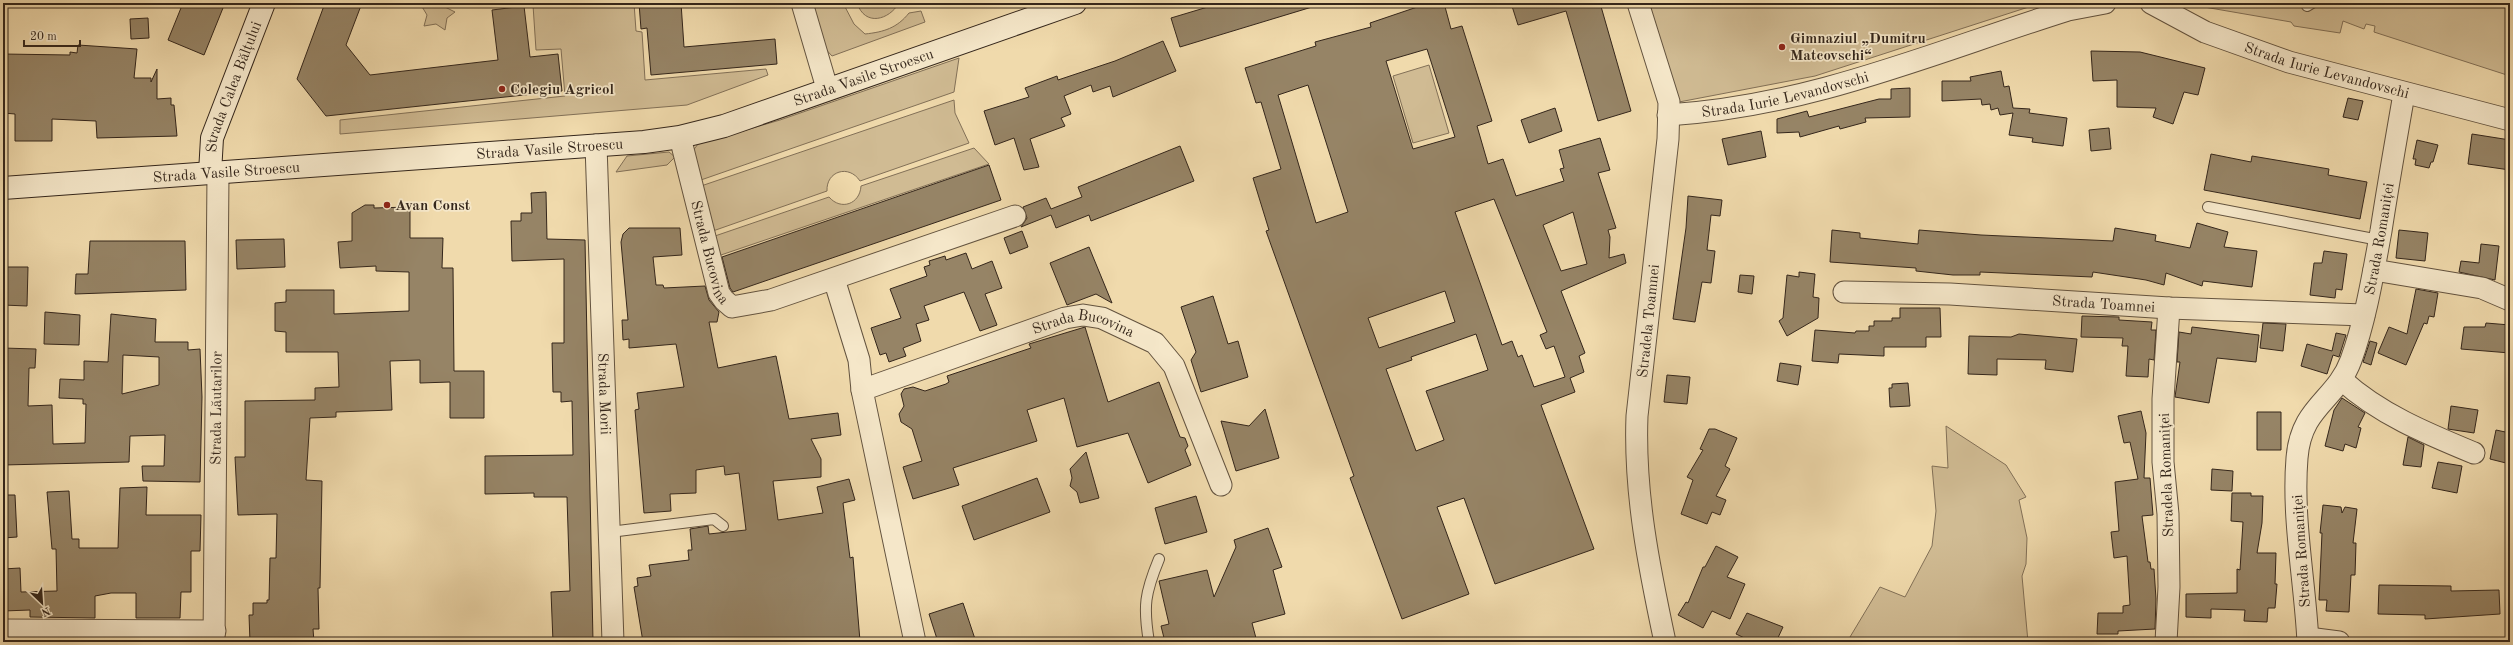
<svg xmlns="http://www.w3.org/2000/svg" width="2513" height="645" font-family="'Old Standard TT',serif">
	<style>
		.green { fill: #d0bb93; stroke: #827057 }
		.building { fill: #968466; stroke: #34261b; fill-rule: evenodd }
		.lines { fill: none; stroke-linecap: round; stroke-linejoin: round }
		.service-casing { stroke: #63533f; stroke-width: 12 }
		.minor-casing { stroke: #63533f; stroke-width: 23 }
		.secondary-casing { stroke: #34261b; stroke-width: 24 }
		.service { stroke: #f5e7c9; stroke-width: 10 }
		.minor { stroke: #f5e7c9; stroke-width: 21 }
		.secondary { stroke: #f5e7c9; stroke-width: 22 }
		.poi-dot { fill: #8f2418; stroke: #f5e7c9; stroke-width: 1.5 }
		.labels { text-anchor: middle; stroke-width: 3.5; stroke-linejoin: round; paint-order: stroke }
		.poi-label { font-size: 15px; font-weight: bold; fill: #34261b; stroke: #f5e7c9; text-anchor: start }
		.street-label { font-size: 15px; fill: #34261b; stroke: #f5e7c9 }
	</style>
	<rect width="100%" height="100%" fill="#f0daac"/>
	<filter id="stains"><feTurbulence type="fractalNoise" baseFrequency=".005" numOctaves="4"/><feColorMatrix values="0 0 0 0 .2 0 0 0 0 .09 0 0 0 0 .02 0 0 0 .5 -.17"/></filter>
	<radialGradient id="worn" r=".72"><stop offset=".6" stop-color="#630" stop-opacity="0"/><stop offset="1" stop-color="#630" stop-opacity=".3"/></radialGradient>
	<path class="green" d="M434,3h9l2,4 10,5 -8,6 -2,12 -9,-6 -12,2 3,-11 -6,-10z
		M566,3h68l2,28 6,1 3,48 121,-11 2,6 -81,30 -347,29v-14l225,-24 -4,-47 -25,1 -3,-45z
		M811,3h32l11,21 11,10c19,-2 32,-6 44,-21l12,-2 4,11 -93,34 -12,-13z
		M857,3h42c-10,17 -34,24 -42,0z
		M1649,3h392l-226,73 -136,26z
		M2181,3h329v73l-136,-44 1,-6 -9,-2 -2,5 -21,-8 -3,12 -46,-7 -3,-4z
		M959,58l-5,34 -256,89 -6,-29 6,-8 82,-24z
		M1429,65l20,68 -36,10 -20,-67z
		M954,100l1,13 14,30 -109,38c-11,-17 -34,-10 -33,10l-117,41 -9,-46z
		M974,148l15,16 -271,92 -6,-19 117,-40c12,14 31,7 32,-11z
		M669,152l6,5 -8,8 -51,7 11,-16z
		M1946,426l60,39 20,32 -7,3 8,38 -1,26 -4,12 6,66h-181l33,-55 25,10 27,-51 4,-35 -4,-45 16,2z"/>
	<path class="building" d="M183,3h42l-21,52 -36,-15z
		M325,3h37l-16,42 24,30 128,-15 -6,-50 32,-4 6,51 28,-3 4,37 -236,25 -29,-37z
		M639,3h42l3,44 91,-8 2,25 -126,11 -4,-47 -6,1z
		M1221,3h90l1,4 -132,40 -9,-29z
		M1429,3h15l7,26 11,-3 30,95 -15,5 11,38 15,-5 13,37 48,-15 -4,-12 4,-1 -5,-18 41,-12 10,32 -12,3 18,55 -8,2 2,7 -1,21 15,-4 2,9 -65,28 24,62 -6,3 5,16 -14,6 5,14 -34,13 53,144 -99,35 -31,-86 -27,9 32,87 -67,25 -52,-141 4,-2 -88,-245 3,-1 -16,-52 28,-9 -20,-67 -5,1 -11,-35 71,-22 -1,-4 56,-15 -1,-4zM1427,49l28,88 -42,12 -27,-88zM1308,85l40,127 -32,11 -38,-128zM1494,199l53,133 -7,3 6,14 8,-3 11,31 -31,10 -12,-32 -4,2 -6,-16 -10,4 -47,-133zM1573,212l14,52 -26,7 -18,-46zM1445,291l10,31 -76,26 -11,-30zM1476,334l12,36 -62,21 18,49 -28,11 -30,-82 26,-9 -1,-3z
		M1511,3h89l31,108 -33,10 -32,-110 -48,14z
		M148,18l1,20 -18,1 -1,-20z
		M1163,41l13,30 -63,26 -3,-11 -17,6 -2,-7 -27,11 7,18 -10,4 4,8 -35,13 9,28 -15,3 -10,-32 -19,7 -11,-34 45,-14 -4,-9 32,-12 1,4 57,-19z
		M78,45l59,4 -3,29h17v4l6,-13v30l14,-1v7h3l3,31 -80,2 -1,-17 -44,-2v22h-37v-27l-12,-1v-59l67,1v-3l7,1z
		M2091,51l49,1 65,16 -7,27 -14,-3 -11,32 -20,-7 3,-9 -39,-1v-27l-24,1z
		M2001,71l3,16 5,-1 4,22 17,1 -1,4 38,5 -4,28 -31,-4 1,-4 -24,-3 4,-22 -13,2 -2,-7 -7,2 -1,-6 -8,1 -1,-6 -39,2v-20h29l-1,-4z
		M1910,88v29l-45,1 1,4 -26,7 -1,-3 -39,11 -1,-5 -22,1v-14l30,-8 2,6 70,-18h12v-10z
		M2348,98l15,3 -5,19 -15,-3z
		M1555,108l7,23 -33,12 -8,-23z
		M2109,128l2,21 -20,2 -2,-21z
		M1761,131l5,26 -38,8 -6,-26z
		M2472,134l38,6v30l-42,-6z
		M2417,140l21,5 -5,17h-2l-2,6 -14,-3 1,-6h-3z
		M1180,146l14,35 -103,40 -2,-6 -33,13 -5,-13 -30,12 6,-9 -4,-11 23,-9 5,11 31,-12 -4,-10z
		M2211,154l40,8 1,-6 77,13 -1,6 39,7 -7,37 -156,-29z
		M989,165l12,35 -268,92 -3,-4 -8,-31z
		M546,192l1,47 38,1 8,402h-40l-2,-50 19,-1 -3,-94h-33v-4l-49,1v-38l88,-1 -1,-54 -11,1v-10h-8l-1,-49h12v-84l-52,2 -1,-40h10v-8h11l-1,-20z
		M1688,196l34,4 -2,16 -9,-1 -4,35 8,1 -4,32 -9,-1 -7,40 -22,-3 13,-91z
		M365,205h9v3l36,-1v31h33l-1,30h11l1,103h30v47h-34v-36l-30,1v-23l-30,1 2,49 -56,2v5l-26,1 -4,62 16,1 -2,107h-2l1,41h-6l1,13h-64l-1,-27h4v-12h14v-3h2l1,-42h6l1,-44 -39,1 -3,-58h10v-56l70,-1v-12l24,-1 -1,-35h-52v-20l-11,-1v-28l11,-1v-12h48v24l75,-3v-39l-33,-1v-5l-36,2 -2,-26 14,-1v-28z
		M2197,223l31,9 -4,15 33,4 -5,36 -49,-6 -1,5 -36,-13 -2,12 -18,-5 -53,-8 -1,5 -112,-5v3h-27l-37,-4v-3l-86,-6 2,-32 28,3v5l58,6 1,-14 62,5 132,6 2,-13 41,7 -1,6 35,7z
		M629,228h51l2,27 -29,2 3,28h7l1,3 41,-2 4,14 10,12 -2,10h-8l9,46 58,-12 13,63 49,-6 3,22 -30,4 10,20v18l-48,4 5,39 45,-7 -6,-26 32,-8 6,21 -12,3 7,55 3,-1 7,84 -217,1 -9,-55 4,-1 -1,-8 14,-2 -2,-11 40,-5 -1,-10h4l-2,-21 18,-3 1,8 37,-4 -7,-57 -14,2 -1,-9 -28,4v23l-26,1 1,17 -27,2 -9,-103 4,-1 -2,-16 47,-6 -8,-43 -47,4v-9l-6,1 -1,-20h6l-7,-78 2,-8z
		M2399,230l29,3 -3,28 -29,-3z
		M1022,231l6,16 -18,7 -6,-16z
		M284,239l1,28 -48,2 -1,-29z
		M90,241h95l1,49 -111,4 1,-20h12z
		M2481,244l18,2 -4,34 -36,-8 2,-11 18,2z
		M1089,247l23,56 -16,-9 -29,11 -17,-42z
		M2324,251l23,3 -5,36 -6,-1 -1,9 -25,-3 4,-32h8z
		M966,253l6,16 20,-8 10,27 -17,6 12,31 -17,6 -16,-39 -40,14 5,14 -13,4 5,17 -18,7 3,8 -17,6 -3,-9 -6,2 -9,-27 30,-10 -11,-29 37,-13 -3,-9 6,-2 -1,-4 16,-5 1,4z
		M3,267h25l-1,39 -24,-1z
		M1799,272l16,2 -2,23 6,1 -1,20 -31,18 -8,-15 4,-3 4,-43 12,2z
		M1740,275l14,1 -2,18 -14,-2z
		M2416,289l22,4 -4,24 -5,-1 -2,8 -3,-1 -18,42 -28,-12 11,-26 18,7z
		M1213,296l15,48 10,-3 10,36 -47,15 -10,-32 5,-8 -15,-45z
		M1900,308h40l1,29h-15v10h-42v9l-45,-2 -1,9 -26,-2 3,-31 40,3 1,-2h13v-5h5v-5h18v-3h8z
		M45,312l35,3 -1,30 -35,-1z
		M111,314l45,5 -1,23h33v8l12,-1 2,48 -2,85 -57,-1 -1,-15h22l1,-31 -35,1 -1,26 -126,3v-117l33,1 -1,19h-6l-1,38 24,-1 1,39 32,-1 1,-39h-3v-5l-24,-1 1,-19 24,1v-19l24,1zM123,355l36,2v28l-37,9z
		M2082,316l37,1v3l33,2 -1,8h5l-2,30 -5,-1 -1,18 -22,-1 2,-30h-6l1,-8 -42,-1z
		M2263,323l23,1 -3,27 -23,-3z
		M2486,323l24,2v28l-49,-4 3,-22h21z
		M1085,327l23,75 51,-20 21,55 5,1 3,8 -3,4 6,15 -43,18 -20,-50 -51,14 -13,-49 -37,12 10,31 -84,27 6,17 -46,14 -10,-32 19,-6 -10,-32 -11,-7 -2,-8 5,-8 -3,-12 3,-5 9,-2 12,4 21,-7 3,-2 -2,-6 84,-28 -2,-4z
		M2192,327l67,8 -3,27 -39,-4 -8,45 -34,-6 5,-35h-3l2,-30 12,2z
		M2336,333l10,2 -7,22 -6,-2 -6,19 -26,-8 6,-22 25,7z
		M2019,334l58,5 -4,33 -28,-3 1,-9 -49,-1v16l-29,-1 1,-38 42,1z
		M2370,341l7,2 -6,22 -8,-3z
		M1780,363l21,3 -3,19 -21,-4z
		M1667,375l23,2 -3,27 -23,-2z
		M1908,383l2,23 -20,1 -1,-19h3v-4z
		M2342,398l23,15 -7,14 3,1 -5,20 -11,-4 -2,7 -18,-5 9,-36z
		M2451,406l27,4 -4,23 -26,-4z
		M1265,409l14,49 -43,13 -15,-50 28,5z
		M2141,411l5,22 -2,45h6l3,37 -11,1 6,46h2l1,7h3l2,30 -1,30 -37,2v3h-21l1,-21h25v-7l7,-1 -3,-49 -13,2 -3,-26 8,-1 -4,-49 23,-3 -8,-37 -6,1 -6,-27z
		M2257,412h24v38h-24z
		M1709,429h6l22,9 -12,28 5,3 -14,27 10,4 -6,15 -8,-3 -5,12 -26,-10 12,-34 -6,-3 16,-27 -3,-1z
		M2496,430l14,3v31l-20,-5z
		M2408,437l16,8 -3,22 -18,-2z
		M1086,452l13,46 -19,5 -3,-11 -7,-6 2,-8 -2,-9z
		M2438,462l24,4 -5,27 -25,-5z
		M2212,469l21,2 -1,20 -21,-1z
		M1037,478l13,34 -76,28 -12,-34z
		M147,487l-1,28h55l-1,36h-9v41h-10l-1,26h-44v-25h-25l-16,3v22l-65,-1v-7l-27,1v-42l17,-1 1,24 36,-1 -1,-42h-4l-5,-57 22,-1 3,48h7v9h39l2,-60z
		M2232,493h19v3h12l-1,27 -5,30h19l-1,31h2l-2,24h-7l-1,14 -23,-1 1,-11 -34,-1v9l-25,-1v-23l51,-1v-24l3,1 3,-48 -12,-1z
		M3,495h12l2,42 -14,1z
		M1196,496l11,36 -42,12 -10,-36z
		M2323,505l18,2 1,6 3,-6 12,2 -4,34h3l-1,32h-4l-2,37 -23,-1 1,-11h-8l3,-67h-2z
		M1268,528l14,39 -9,3 12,44 -33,9 5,19h-92l-4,-16 8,-2 -10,-43 48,-11 7,27 22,-50 -2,-7z
		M1716,546l22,11 -11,20 18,7 -15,35 -18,-8 -9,17 -25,-13 8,-13 2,1 15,-36h2z
		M2379,585l72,1v5l48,-1 1,24 -75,5v-4l-47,-1z
		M963,603l13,39h-38l-9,-28z
		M1747,613l36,14 -7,15h-23l-17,-8z"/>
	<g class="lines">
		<g class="service-casing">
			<path id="service" d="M2307,6l5,-3
				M2208,207l171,33
				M610,532l104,-13 9,7
				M1149,642c-6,-36 -4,-49 10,-83"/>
		</g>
		<g class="minor-casing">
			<g id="minor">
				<path d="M802,3l25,85"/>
				<path d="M1638,3l31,99 -1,37 -31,277c-3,77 12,151 28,226"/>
				<path id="s1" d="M2151,3l54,29 84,30 221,58"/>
				<path id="s2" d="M1668,115c144,-9 266,-63 400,-105l37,-7"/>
				<path id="s3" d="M680,137l39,156 5,7 8,7 39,-7 244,-84"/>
				<path id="s4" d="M596,145l17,497"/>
				<path d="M2374,270l108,18 28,12"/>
				<path d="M834,279l25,81 3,30"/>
				<path id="s5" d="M1844,292l106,2 219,14 195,7"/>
				<path d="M2342,380c37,34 86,54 132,73"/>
				<path d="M3,630l212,1"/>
				<path d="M2308,638l31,4"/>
				<path id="s6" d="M214,642l4,-468"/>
				<path id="s7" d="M915,642l-53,-252 203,-72 18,-3 19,3 53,25 19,23 47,119"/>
				<path d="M2166,642l3,-55 -1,-73 -5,-52v-63l6,-91"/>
				<path id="s8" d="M2308,642c-3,-61 -16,-123 -11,-184 4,-52 39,-57 54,-98 15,-41 22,-86 30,-129 7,-46 15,-91 23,-137"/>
			</g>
		</g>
		<g class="secondary-casing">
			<g id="secondary">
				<path id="s9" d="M210,173l2,-35 52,-135"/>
				<path id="s10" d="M3,188l641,-46 36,-5 44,-11 351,-123"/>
			</g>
		</g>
		<use href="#service" class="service"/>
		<use href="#minor" class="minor"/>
		<use href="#secondary" class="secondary"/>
	</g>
	<g class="poi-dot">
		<circle cx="1782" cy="47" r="4"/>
		<circle cx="502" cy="89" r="4"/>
		<circle cx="387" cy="205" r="4"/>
	</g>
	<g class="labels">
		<g class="poi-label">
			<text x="1790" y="43">Gimnaziul „Dumitru<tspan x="1790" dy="17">Matcovschi“</tspan></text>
			<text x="510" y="94">Colegiu Agricol</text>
			<text x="395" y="210">Avan Const</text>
		</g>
		<g class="street-label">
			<text dy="5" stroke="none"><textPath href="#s1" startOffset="189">Strada Iurie Levandovschi</textPath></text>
			<text dy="5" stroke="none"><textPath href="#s10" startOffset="872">Strada Vasile Stroescu</textPath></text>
			<text dy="5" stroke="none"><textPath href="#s9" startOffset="90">Strada Calea Bălțului</textPath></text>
			<text dy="5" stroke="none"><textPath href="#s2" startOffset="119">Strada Iurie Levandovschi</textPath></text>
			<text dy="5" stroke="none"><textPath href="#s10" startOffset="548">Strada Vasile Stroescu</textPath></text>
			<text dy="5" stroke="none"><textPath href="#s10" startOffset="224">Strada Vasile Stroescu</textPath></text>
			<text dy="5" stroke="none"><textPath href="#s8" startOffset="423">Strada Romaniței</textPath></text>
			<text dy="5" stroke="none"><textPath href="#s3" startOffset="119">Strada Bucovina</textPath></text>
			<text dy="5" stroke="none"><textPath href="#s5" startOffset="260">Strada Toamnei</textPath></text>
			<text transform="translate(1648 321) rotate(-84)" y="5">Stradela Toamnei</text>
			<text dy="5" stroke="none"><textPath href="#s7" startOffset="492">Strada Bucovina</textPath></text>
			<text dy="5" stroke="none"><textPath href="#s4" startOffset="249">Strada Morii</textPath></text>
			<text dy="5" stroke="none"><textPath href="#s6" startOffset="234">Strada Lăutarilor</textPath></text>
			<text transform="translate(2166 475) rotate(-92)" y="5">Stradela Romaniței</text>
			<text transform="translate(2301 551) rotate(-94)" y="5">Strada Romaniței</text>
		</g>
	</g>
	<rect width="2513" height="645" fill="none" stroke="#f0daac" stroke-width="16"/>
	<rect x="4" y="4" width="2505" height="637" fill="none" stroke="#34261b" stroke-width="2"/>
	<rect x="8" y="8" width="2497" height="629" fill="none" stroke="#34261b"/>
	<g transform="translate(42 603) rotate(155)" stroke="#f5e7c9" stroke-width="3" paint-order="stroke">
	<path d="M0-3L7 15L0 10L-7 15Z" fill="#34261b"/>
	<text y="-6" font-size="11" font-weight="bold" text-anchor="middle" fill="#34261b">N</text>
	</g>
	<path d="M24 40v6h56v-6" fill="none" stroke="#34261b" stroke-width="2"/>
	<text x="30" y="40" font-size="12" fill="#34261b" stroke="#f5e7c9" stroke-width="3" paint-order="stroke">20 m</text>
	<rect width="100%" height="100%" filter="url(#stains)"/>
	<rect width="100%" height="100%" fill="url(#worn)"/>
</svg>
